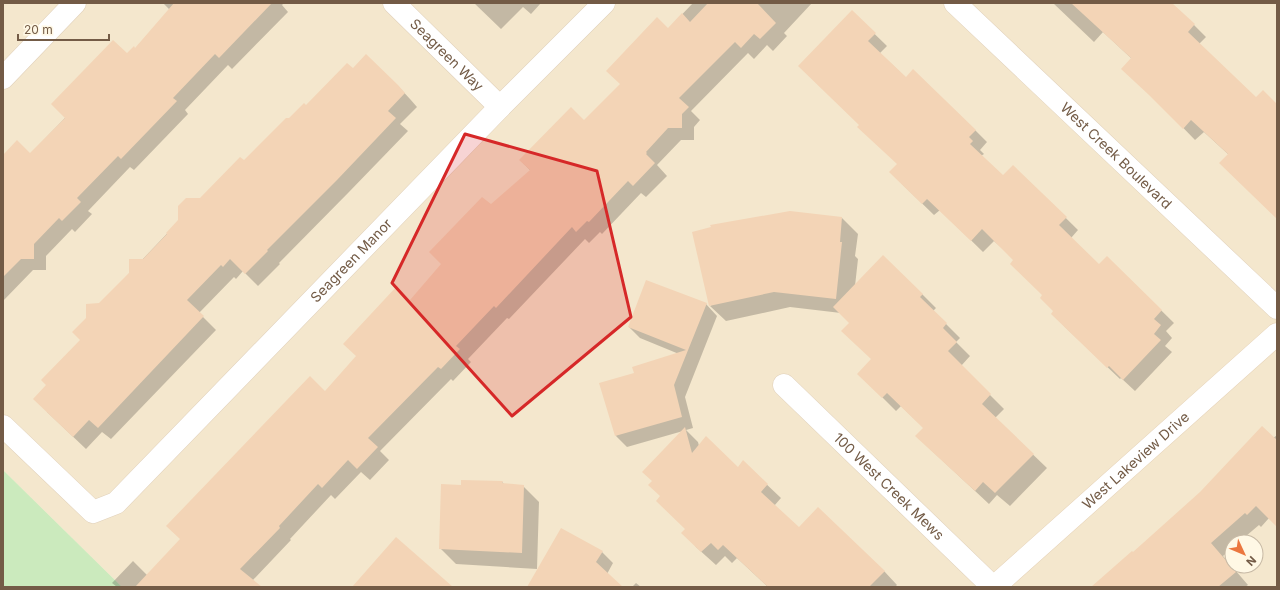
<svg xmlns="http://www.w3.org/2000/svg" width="1280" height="590" font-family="Inter,sans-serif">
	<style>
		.residential { fill: #f4e7cd; fill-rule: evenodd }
		.green { fill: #cbeabd }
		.shadow { fill: #0003 }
		.building { fill: #f3d4b6 }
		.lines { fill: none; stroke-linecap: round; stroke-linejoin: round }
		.street-casing { stroke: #e1d1bb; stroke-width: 23 }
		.secondary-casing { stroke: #e6d3b9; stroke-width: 23 }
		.street { stroke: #fff; stroke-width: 22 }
		.secondary { stroke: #fff; stroke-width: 22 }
		.marked { fill: #d62828; fill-opacity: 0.2; stroke: #d62828; stroke-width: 3; stroke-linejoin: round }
		.labels { text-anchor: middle; stroke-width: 3.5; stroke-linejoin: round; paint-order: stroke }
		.street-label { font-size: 14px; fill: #735b46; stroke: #fff8e5 }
	</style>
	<rect width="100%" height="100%" fill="#fdf4df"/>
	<path class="residential" d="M3,3h1274v584h-1155l-119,-117zM1232,542h24v24h-24z"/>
	<path class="green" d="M3,470l119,117h-119z"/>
	<path class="shadow" d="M163,3h121l-2,2 6,7 -56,57 -4,-4 -43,45 3,4 -54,56 -4,-3 -42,44 4,3 -17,18 -3,-3 -26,27v14h-13l-30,31v-145l27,-2 97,-100 8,-5 35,-39z
		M474,3h67l-10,11 -8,-7 -22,22z
		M693,3h119l-28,30 3,3 -14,15 -6,-6 -13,14 -6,-6 -57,58 9,9 -6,7v13h-13l-24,25 10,11 -21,21 -5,-4 -39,41 -2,-2 -11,11 -4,-4 -76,80 -2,-1 -39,41 3,3 -18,19 -2,-2 -71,72 9,9 -19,20 -9,-8 -26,27 -4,-4 -41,44 1,1 -39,41 5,6h-140l-5,-4 21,-22 14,14 178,-183 86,-91 80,-95 40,-35 -11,-11 64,-38 37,-38 47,-55z
		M1053,3h118l23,22 12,12 -7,7 57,55 21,6v113l-48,-63 -25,-23 -9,8 -34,-35 -29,-46 -29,-27 -9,10z
		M852,12l35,34 -7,7 26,25 69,52 12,12 -7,8 4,4 -3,2 22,20 10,-10 65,64 -7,8 28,27 8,-8 67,66 -8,8 6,7 -7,8 7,6 -37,39 -14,-13 -1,1 -56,-53 -20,-31 -29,-35 -21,-19 -11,11 -43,-42 -6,5 -32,-31 -4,-20z
		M353,69l44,16 13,14 7,8 -17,17 8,7 -59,61 -70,71 1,1 -22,22 -15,-15 -7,8 -2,-2 -35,36 17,17 -105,109 -9,-7 -16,17 -39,-37 1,-27 33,-45 19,-36 100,-105 44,-37 45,-43z
		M842,218l16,16 -3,22 3,3 -3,27 67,8 14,14 -3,3 27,27 -4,4 14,14 -9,10 43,43 -9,9 52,50 -37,38 -13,-11 -8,9 -59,-55 -6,-21 -23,-22 -5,5 -24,-24v-28l-22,-36 -9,-10 -51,-6 -64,14 -16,-15z
		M706,304l11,12 -32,81 8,31 -7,2 12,12 1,4 39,22 5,-6 38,36 -7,8 25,22 85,43 13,14 -2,2h-127l-31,-29 -5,5 -7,-7 -9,9 -20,-18 -10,-18 -3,-98 -56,16 -11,-11 20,-62 43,-20 -39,-16 -11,-11z
		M1277,435v91l-8,-8 -8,9 -2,-2 -20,17h-7v6l-9,8 25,29 -3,2h-153z
		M502,482l2,2 19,2 16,16 -2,67 -81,-5 -16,-16 22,-62z
		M602,552l11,11 -6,11 14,13h-93z
		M636,583l5,4h-9z"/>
	<path class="building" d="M174,3h98l-53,55 -4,-4 -42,44 4,3 -56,58 -3,-3 -41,42 4,4 -19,19 -3,-3 -25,26v15h-13l-18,18v-122l14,-15 13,13 35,-35 -14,-14 62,-64 14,13 7,-7 1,2z
		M708,3h49l19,20 -16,16 -6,-5 -13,14 -6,-6 -56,56 10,9 -7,7v14h-14l-22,24 1,1 -1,1 9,9 -22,23 -5,-5 -39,41 -2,-1 -11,11 -4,-5 -76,81 -2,-2 -38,40 4,3 -19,20 -3,-2 -70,71 10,9 -21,22 -9,-9 -26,28 -4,-4 -39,42 1,2 -40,41 22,18h-127l45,-48 -14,-13 144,-150 15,15 31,-35 -13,-12 54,-58 13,14 31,-36 -12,-12 53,-55 9,7 39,-34 -11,-10 52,-53 13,13 36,-36 -14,-13 51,-54 11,11 14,-15 8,9z
		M1071,3h101l23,21 -7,8 68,65 7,-7 14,14v115l-58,-56 9,-9 -37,-34 -8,9 -34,-34 -28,-26 10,-11z
		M852,10l24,23 -8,8 38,36 7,-8 63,61 -7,7 4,4 -3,3 33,31 10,-10 54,52 -8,8 40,39 8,-8 55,54 -8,9 7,6 -7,9 7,6 -38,40 -14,-14 -2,2 -56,-54 2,-3 -13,-13 2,-3 -32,-31 3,-4 -31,-31 -11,12 -44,-42 -5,5 -33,-32 8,-8 -40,-37 2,-2 -61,-59z
		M366,54l32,31 7,8 -17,18 8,7 -59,62 -70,70 1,1 -23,23 -15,-15 -7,8 -2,-2 -34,35 17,16 -106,112 -9,-8 -16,17 -40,-38 13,-14 -5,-5 39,-40 -8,-8 14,-14v-14l13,-1 30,-30v-14h14l24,-25 -1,-1 12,-13v-14l8,-8h14l40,-41 4,3 42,-42h3l15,-15 2,2 41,-42 6,5z
		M790,211l52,6 -2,25h2l-6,57 -62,-7 -65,14 -17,-74 19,-5 -1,-2z
		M883,255l40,39 -3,3 27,26 -4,5 14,14 -9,9 43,43 -9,10 52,50 -39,39 -12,-11 -8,9 -60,-55 8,-8 -36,-35 -5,5 -25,-24 14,-15 -30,-28 8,-8 -16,-16z
		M646,280l61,23 -33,82 8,32 -67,19 -16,-53 35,-10 -2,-6 54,-17 -58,-23z
		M1262,426l15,14v87l-21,-21 -9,9 -2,-2 -34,30 25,29 -18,15h-127l41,-36 1,1 67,-60z
		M685,427l7,26 14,-17 32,31 5,-7 25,24 -7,8 38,35 19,-20 67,64 -16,16h-101l-45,-42 -5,5 -7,-7 -10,9 -20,-19 4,-4 -29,-28 4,-5 -12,-11 4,-4 -10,-9z
		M461,480l42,1 -1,2 22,2 -2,68 -83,-4 2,-65 20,1z
		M561,528l42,23 -7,11 27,25h-96z
		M396,537l32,28 25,22h-101z"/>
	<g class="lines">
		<g class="street-casing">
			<g id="street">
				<path id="s1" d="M394,3l106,104"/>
				<path id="s2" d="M955,3l322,305"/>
				<path d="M3,78l72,-75"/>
				<path id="s3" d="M784,385l209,202"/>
				<path id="s4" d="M3,426l90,86 23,-9 384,-396 104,-104"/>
			</g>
		</g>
		<g class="secondary-casing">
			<g id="secondary">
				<path id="s5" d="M994,587l283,-253"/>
			</g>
		</g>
		<use href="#street" class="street"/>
		<use href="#secondary" class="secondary"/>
	</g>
	<path class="marked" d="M465,134l132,37 34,146 -119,99 -120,-133z"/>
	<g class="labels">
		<g class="street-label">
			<text dy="5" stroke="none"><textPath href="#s1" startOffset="74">Seagreen Way</textPath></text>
			<text dy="5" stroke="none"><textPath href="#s2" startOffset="222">West Creek Boulevard</textPath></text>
			<text dy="5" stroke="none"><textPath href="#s4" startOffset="487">Seagreen Manor</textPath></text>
			<text dy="5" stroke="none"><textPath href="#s5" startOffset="190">West Lakeview Drive</textPath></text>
			<text dy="5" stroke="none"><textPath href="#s3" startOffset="146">100 West Creek Mews</textPath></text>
		</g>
	</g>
	<rect width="1280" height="590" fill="none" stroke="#735b46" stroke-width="8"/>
	<g transform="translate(1244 554) rotate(134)"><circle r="19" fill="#fff8e5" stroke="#c7b9a5"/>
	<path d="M0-3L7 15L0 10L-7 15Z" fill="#eb773f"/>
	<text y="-6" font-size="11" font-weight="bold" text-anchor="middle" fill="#735b46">N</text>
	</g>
	<path d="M18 34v6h91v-6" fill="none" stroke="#735b46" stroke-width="2"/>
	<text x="24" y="34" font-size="12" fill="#735b46" stroke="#fff8e5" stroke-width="3" paint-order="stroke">20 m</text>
</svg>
